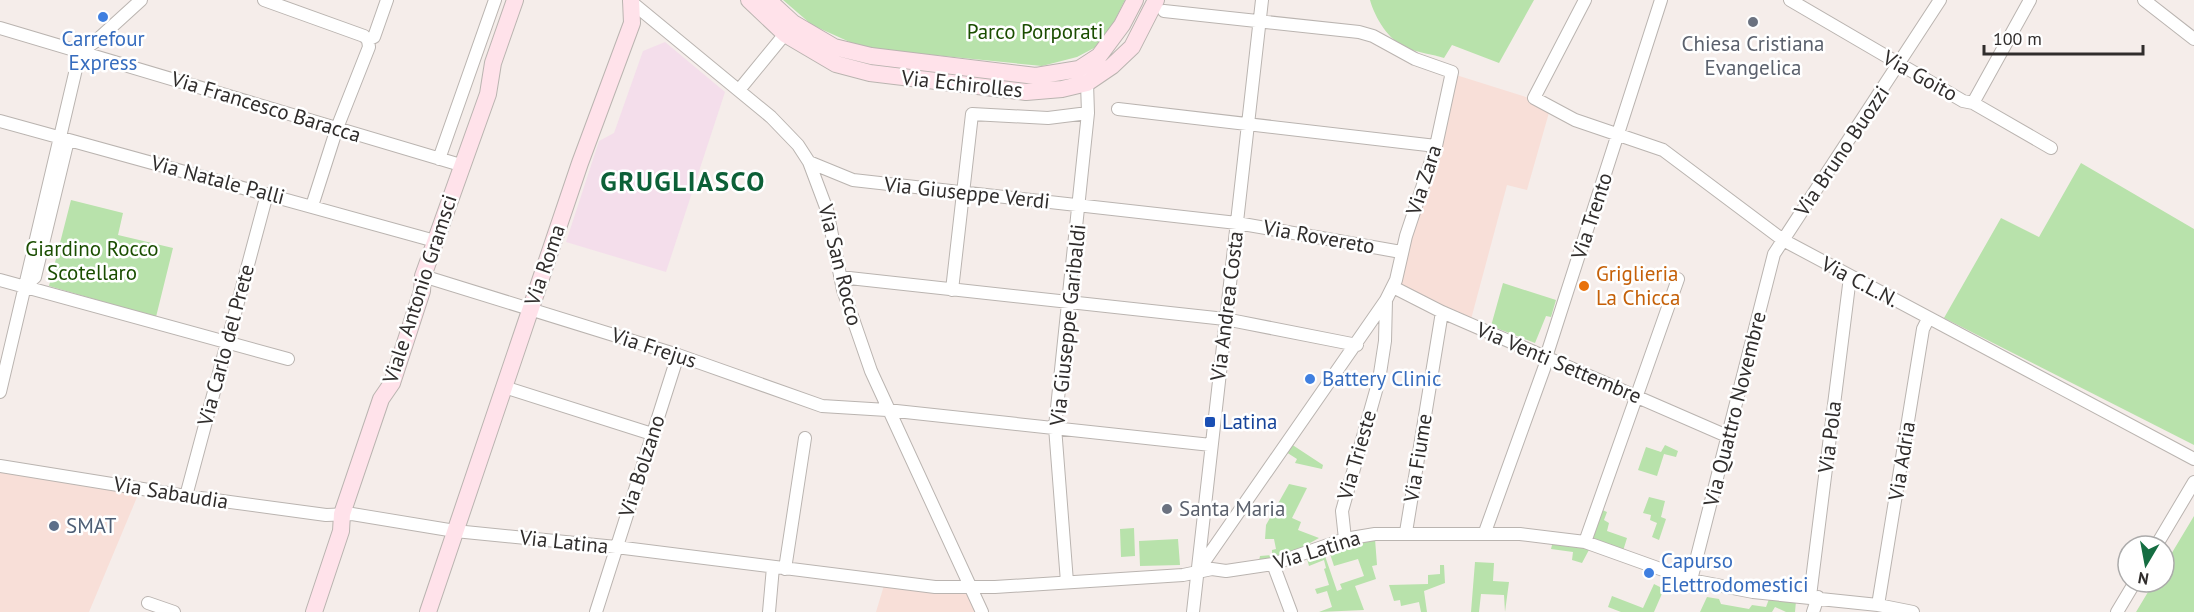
<svg xmlns="http://www.w3.org/2000/svg" width="2194" height="612" font-family="'PT Sans',sans-serif">
	<style>
		.industrial { fill: #f8dfd8 }
		.education { fill: #f4deeb }
		.green { fill: #b8e2ab }
		.lines { fill: none; stroke-linecap: round; stroke-linejoin: round }
		.street-casing { stroke: #bab4b0; stroke-width: 14 }
		.secondary-casing { stroke: #bab4b0; stroke-width: 18 }
		.street { stroke: #fff; stroke-width: 12 }
		.secondary { stroke: #ffe2ea; stroke-width: 16 }
		.shop-dot { fill: #3f7fe0; stroke: #fff; stroke-width: 2 }
		.worship-dot { fill: #6b7280; stroke: #fff; stroke-width: 2 }
		.food-dot { fill: #e8710a; stroke: #fff; stroke-width: 2 }
		.transit-dot { fill: #1a4fb4; stroke: #fff; stroke-width: 2 }
		.service-dot { fill: #5c6f8a; stroke: #fff; stroke-width: 2 }
		.labels { text-anchor: middle; stroke-width: 5; stroke-linejoin: round; paint-order: stroke }
		.park-label { font-size: 21px; fill: #1a4d00; stroke: #fff }
		.shop-label { font-size: 21px; fill: #366cbe; stroke: #fff; text-anchor: start }
		.worship-label { font-size: 21px; fill: #5b616d; stroke: #fff }
		.street-label { font-size: 21px; fill: #302d2c; stroke: #fff }
		.food-label { font-size: 21px; fill: #c56008; stroke: #fff; text-anchor: start }
		.transit-label { font-size: 21px; fill: #164399; stroke: #fff; text-anchor: start }
		.service-label { font-size: 21px; fill: #4e5e75; stroke: #fff; text-anchor: start }
		.district-label { font-size: 27px; font-weight: bold; letter-spacing: 1.5px; fill: #0c6037; stroke: #fff }
	</style>
	<rect width="100%" height="100%" fill="#f5edea"/>
	<path class="industrial" d="M1453,74l79,25 18,10 -23,81 -20,-5 -37,138 -76,-36z
		M0,468l140,22 -51,122h-89z
		M885,582l86,7 10,23h-105z"/>
	<path class="education" d="M665,42l60,50 -59,180 -100,-30 33,-101 15,-8 29,-82z"/>
	<path class="green" d="M783,0h342l-13,26 -18,22 -17,9 -35,9 -179,-18 -51,-23z
		M1370,0h164l-35,63 -47,-18 -8,13c-11,-4 -26,-5 -37,-10 -18,-7 -32,-30 -37,-48z
		M2081,163l113,66v216l-250,-127 57,-100 38,19z
		M71,200l52,13 -5,22 55,13 -17,69 -107,-31z
		M1503,283l53,17 -5,17 -5,-1 -11,27 -44,-17z
		M1291,444l32,21 -1,4 -27,-6 2,-4 -11,-7z
		M1665,445l13,6 -2,6 -12,-3 -7,22 -19,-6 8,-23 15,5z
		M1289,484l18,4 -15,30 9,4 -3,8 21,8 -20,11 -40,12 1,-5 12,-1v-5l4,-1 -2,-10h-9l1,-14z
		M1649,497l16,4 -4,16 5,2 -7,21 -7,-3 5,-14 -7,-3 1,-5 -8,-2z
		M1600,509l7,3 -3,8 5,3 -2,8 20,7 -4,13 -31,-12z
		M2194,516v96h-58l18,-30h10v-16z
		M1134,528l1,28 -14,1 -1,-28z
		M1178,539l2,26 -40,1 -1,-25z
		M1375,539l2,26 -5,1 4,13 -21,7 9,24 -45,2 13,-5 -5,-16 -10,3 -2,-5 14,-4 -5,-16 2,-1 -2,-8 -15,6 -2,-7 17,-6 13,38 5,-2 -2,-5 24,-8 -6,-17 -24,7 -5,-15 16,-7z
		M1553,541l37,7 -8,15 -10,-3 1,-8 -22,-3z
		M1475,562l19,1 -1,18 16,1 -4,30 -1,-17 -23,-1 -2,18h-8z
		M1440,565h4l1,18 -21,8 3,21h-6l-2,-10 -18,4 -1,-6 -6,1 -5,-16 39,-1v-9l12,-1z
		M1654,584l10,5 -10,23h-33l-13,-5 4,-11 31,12z
		M1707,597l12,2 2,5 28,5 3,-4 14,2 3,-8 27,2 -1,11h-9l-11,-5 -3,5h-72z"/>
	<g class="lines">
		<g class="street-casing">
			<path id="street" d="M264,0l100,36 4,4
				M629,0l142,117 27,28 11,17 18,48 16,80 28,81 111,241
				M1585,0l-51,98 41,22 88,30 120,90 411,219
				M1790,0l173,101 10,2 78,45
				M2144,0l50,39
				M1164,11l195,21 14,4 42,23 37,13 -16,74 -30,90 -10,44 -10,20 -189,272
				M0,28l464,138
				M368,40l6,-3 13,-37
				M739,90l50,-61
				M1973,103l57,-103
				M1118,109l318,37
				M0,121l435,120
				M439,159l56,-159
				M809,162l44,18 384,43 164,29
				M312,206l25,-78 32,-81 -1,-7
				M423,276l255,79 144,51 65,4 324,35
				M840,277l385,42 132,26
				M0,280l288,79
				M24,287l11,-10 33,-137
				M1393,287l49,25 285,124
				M952,290l20,-176 76,4 40,-5
				M504,387l148,47
				M0,392l80,-340 16,-11 45,-41
				M0,466l186,30 140,19 26,-1 103,17 161,16 319,40h60l188,-12 29,-6 14,2 47,-7 72,-25 30,-5h145l65,8 106,38 62,12 125,13 35,7
				M186,496l81,-302
				M1406,532l36,-220
				M1485,532l61,-169 2,-12 113,-351
				M1345,539l-3,-28 37,-131 6,-39 1,-41
				M1585,542l93,-263
				M2156,546l38,-64
				M1273,564l18,48
				M785,569l20,-131
				M1691,580l83,-326 166,-254
				M1067,582l-12,-155 33,-314 -1,-30 -4,-7
				M1810,596l40,-319
				M148,603l26,9
				M1878,605l45,-276 5,-10
				M596,612l82,-257
				M769,612l4,-45
				M1193,612l69,-612
				M1813,612l5,-15
				M2117,612l18,-30"/>
		</g>
		<g class="secondary-casing">
			<path id="secondary" d="M749,0l36,34 51,30 34,9 156,19 36,-3 25,-6 25,-17 20,-19 24,-47
				M768,0l25,23 41,24 37,9 165,20 43,-7 20,-13 23,-31 13,-25
				M314,612l27,-81 1,-17 39,-115 11,-16 30,-92 1,-15 65,-182 5,-31 22,-63
				M428,612l152,-449 52,-140 -1,-23"/>
		</g>
		<use href="#street" class="street"/>
		<use href="#secondary" class="secondary"/>
	</g>
	<g class="shop-dot">
		<circle cx="103" cy="17" r="6"/>
		<circle cx="1310" cy="379" r="6"/>
		<circle cx="1649" cy="573" r="6"/>
	</g>
	<g class="worship-dot">
		<circle cx="1753" cy="22" r="6"/>
		<circle cx="1167" cy="509" r="6"/>
	</g>
	<circle class="food-dot" cx="1584" cy="286" r="6"/>
	<rect class="transit-dot" x="1204" y="416" width="12" height="12" rx="3"/>
	<circle class="service-dot" cx="54" cy="526" r="6"/>
	<g class="labels">
		<g class="park-label">
			<text x="1035" y="39">Parco Porporati</text>
			<text x="92" y="256">Giardino Rocco<tspan x="92" dy="24">Scotellaro</tspan></text>
		</g>
		<g class="shop-label">
			<text x="103" y="46" text-anchor="middle">Carrefour<tspan x="103" dy="24">Express</tspan></text>
			<text x="1322" y="386">Battery Clinic</text>
			<text x="1661" y="568">Capurso<tspan x="1661" dy="24">Elettrodomestici</tspan></text>
		</g>
		<g class="worship-label">
			<text x="1753" y="51">Chiesa Cristiana<tspan x="1753" dy="24">Evangelica</tspan></text>
			<text x="1179" y="516" text-anchor="start">Santa Maria</text>
		</g>
		<g class="street-label">
			<text transform="translate(1920 76) rotate(29)" y="7">Via Goito</text>
			<text transform="translate(962 84) rotate(6)" y="7">Via Echirolles</text>
			<text transform="translate(266 107) rotate(17)" y="7">Via Francesco Baracca</text>
			<text transform="translate(1842 151) rotate(-56)" y="7">Via Bruno Buozzi</text>
			<text transform="translate(218 180) rotate(15)" y="7">Via Natale Palli</text>
			<text transform="translate(1424 180) rotate(-72)" y="7">Via Zara</text>
			<text transform="translate(967 193) rotate(6)" y="7">Via Giuseppe Verdi</text>
			<text transform="translate(1592 216) rotate(-72)" y="7">Via Trento</text>
			<text transform="translate(1319 237) rotate(10)" y="7">Via Rovereto</text>
			<text transform="translate(545 265) rotate(-71)" y="7">Via Roma</text>
			<text transform="translate(840 265) rotate(76)" y="7">Via San Rocco</text>
			<text transform="translate(1860 282) rotate(28)" y="7">Via C.L.N.</text>
			<text transform="translate(420 289) rotate(-72)" y="7">Viale Antonio Gramsci</text>
			<text transform="translate(1227 306) rotate(-83)" y="7">Via Andrea Costa</text>
			<text transform="translate(1068 325) rotate(-84)" y="7">Via Giuseppe Garibaldi</text>
			<text transform="translate(226 345) rotate(-75)" y="7">Via Carlo del Prete</text>
			<text transform="translate(654 348) rotate(18)" y="7">Via Frejus</text>
			<text transform="translate(1559 363) rotate(23)" y="7">Via Venti Settembre</text>
			<text transform="translate(1735 409) rotate(-76)" y="7">Via Quattro Novembre</text>
			<text transform="translate(1830 437) rotate(-83)" y="7">Via Pola</text>
			<text transform="translate(1357 455) rotate(-74)" y="7">Via Trieste</text>
			<text transform="translate(1418 458) rotate(-81)" y="7">Via Fiume</text>
			<text transform="translate(1902 461) rotate(-81)" y="7">Via Adria</text>
			<text transform="translate(642 466) rotate(-72)" y="7">Via Bolzano</text>
			<text transform="translate(171 493) rotate(9)" y="7">Via Sabaudia</text>
			<text transform="translate(564 542) rotate(6)" y="7">Via Latina</text>
			<text transform="translate(1317 550) rotate(-17)" y="7">Via Latina</text>
		</g>
		<g class="food-label">
			<text x="1596" y="281">Griglieria<tspan x="1596" dy="24">La Chicca</tspan></text>
		</g>
		<g class="transit-label">
			<text x="1222" y="429">Latina</text>
		</g>
		<g class="service-label">
			<text x="66" y="533">SMAT</text>
		</g>
		<g class="district-label">
			<text x="683" y="191">GRUGLIASCO</text>
		</g>
	</g>
	<g transform="translate(2146 564) rotate(190)"><circle r="28" fill="#ffffff" stroke="#acabab" stroke-width="1.5"/>
	<path d="M0-4.5L10 22L0 15L-10 22Z" fill="#156e42"/>
	<text y="-9" font-size="16" font-weight="bold" text-anchor="middle" fill="#302d2c">N</text>
	</g>
	<path d="M1984 45v9h159v-9" fill="none" stroke="#302d2c" stroke-width="3"/>
	<text x="1993" y="45" font-size="18" fill="#302d2c" stroke="#ffffff" stroke-width="4.5" paint-order="stroke">100 m</text>
</svg>
